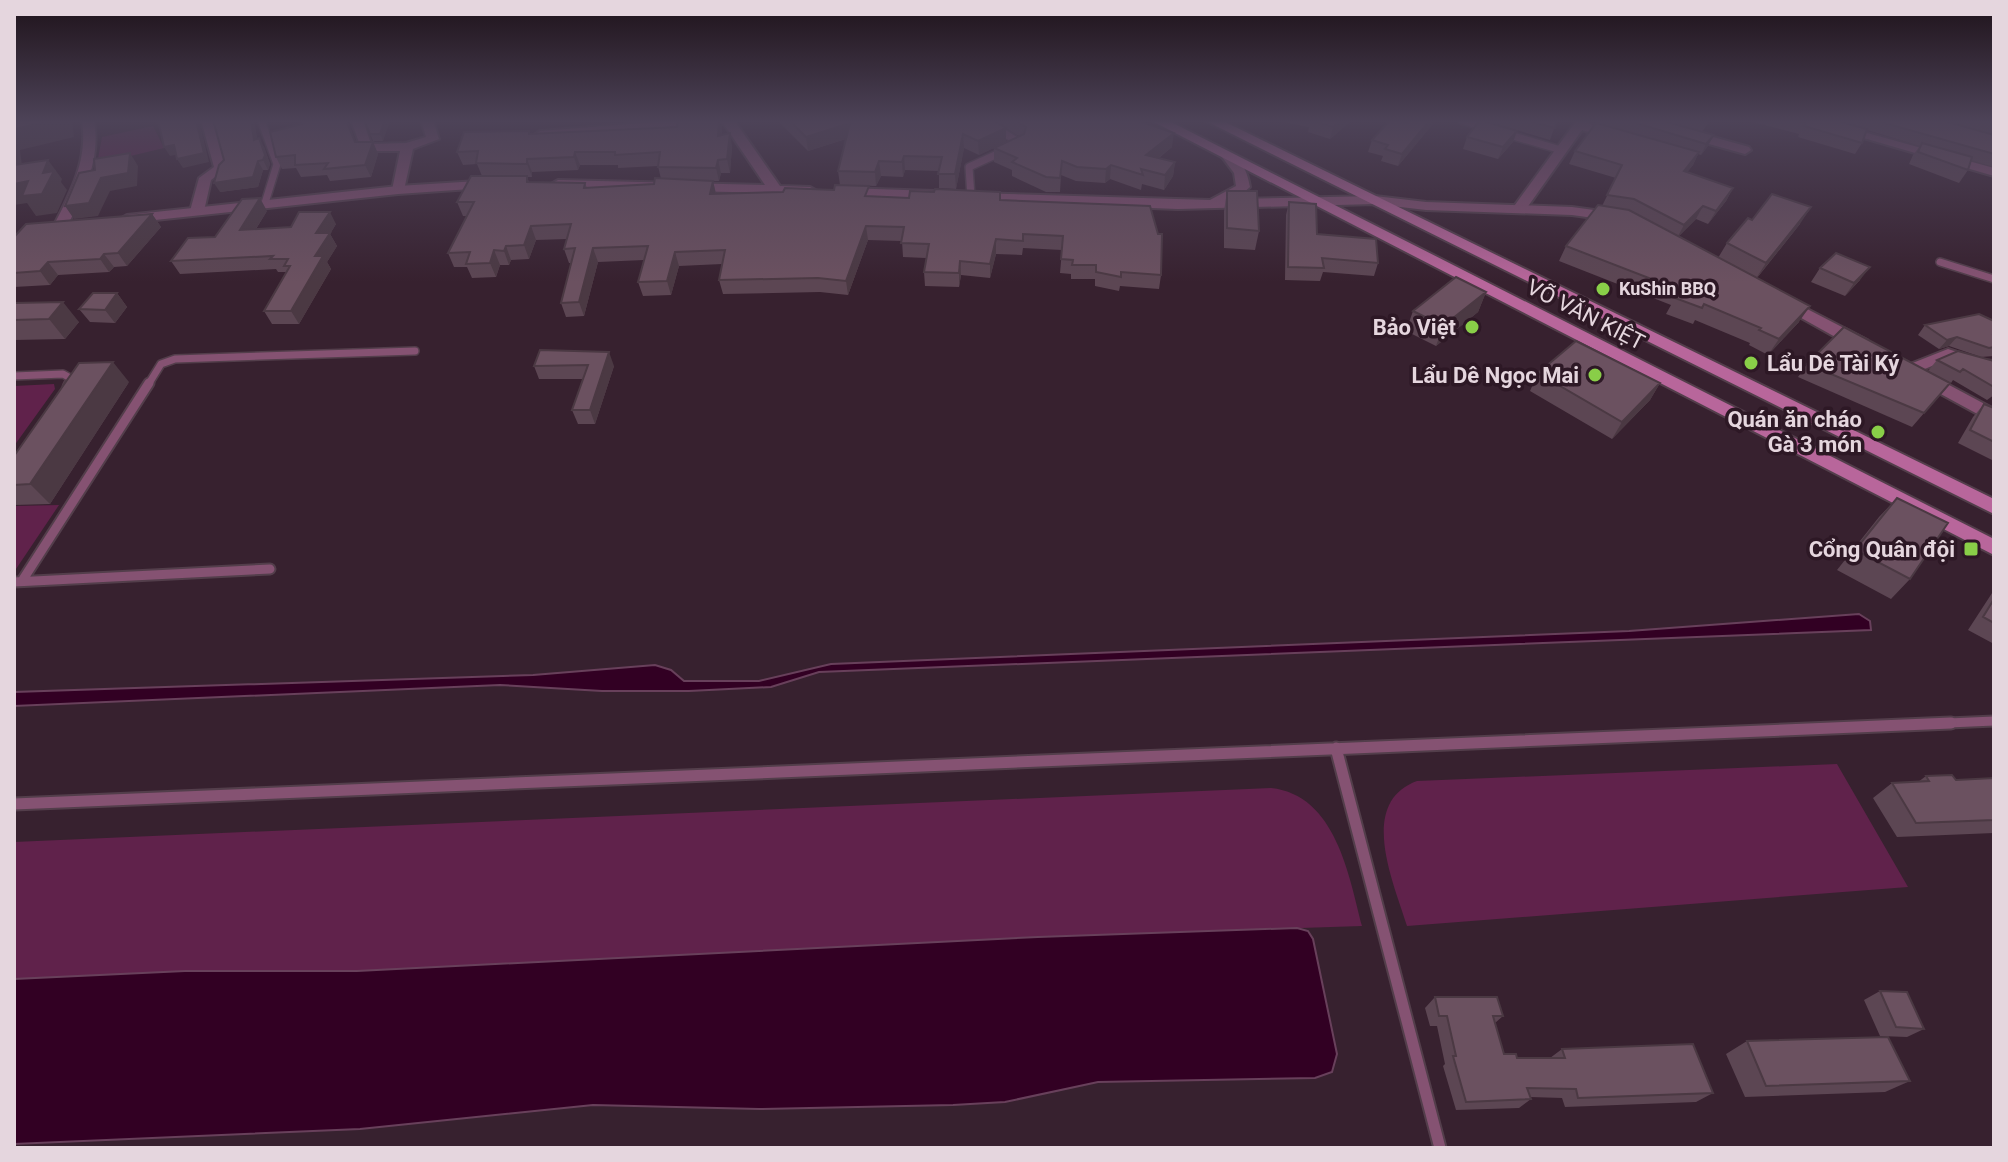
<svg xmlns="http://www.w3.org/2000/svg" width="2008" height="1162" font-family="Roboto,sans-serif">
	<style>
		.green { fill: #60224b }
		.water { fill: #320023; stroke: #68405b; stroke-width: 2 }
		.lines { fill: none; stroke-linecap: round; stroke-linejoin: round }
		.service-far2-casing { stroke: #533e4b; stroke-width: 10 }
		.service-far1-casing { stroke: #533e4b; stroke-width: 13 }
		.service-casing { stroke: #533e4b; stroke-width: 15 }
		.minor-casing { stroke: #533e4b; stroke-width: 4 }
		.tertiary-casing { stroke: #533e4b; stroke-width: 4 }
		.secondary-casing { stroke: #533e4b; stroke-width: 4 }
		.service-far2 { stroke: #855272; stroke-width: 7 }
		.service-far1 { stroke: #855272; stroke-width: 9 }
		.service { stroke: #855272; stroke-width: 11 }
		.minor { fill: #855272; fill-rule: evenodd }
		.tertiary { fill: #855272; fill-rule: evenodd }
		.secondary { fill: #b8669b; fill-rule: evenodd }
		.wall { fill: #5c4653; fill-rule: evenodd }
		.shaded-wall { fill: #4b3943 }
		.building { fill: #6b5160; stroke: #4b3943; stroke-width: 2 }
		.poi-dot { fill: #89ce48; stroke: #2d1825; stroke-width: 3 }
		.labels { text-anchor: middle; stroke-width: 7; stroke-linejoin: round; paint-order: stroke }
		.far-poi-label { font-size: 18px; font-weight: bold; fill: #e5d6de; stroke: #2d1825; text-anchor: start }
		.street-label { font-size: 22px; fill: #e5d6de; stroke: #2d1825 }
		.poi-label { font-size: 22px; font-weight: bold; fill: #e5d6de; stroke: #2d1825; text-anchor: end }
	</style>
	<rect width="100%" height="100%" fill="#37212f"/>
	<path class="green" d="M153,126l11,22 -67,16 5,-27z
		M54,384l1,5 -41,57v-60z
		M59,505l-43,64h-2v-63z
		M1837,764l71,123 -501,39c-13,-43 -50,-123 10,-145z
		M1271,788c65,7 78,88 91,138l-324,11 -681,34h-172l-171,8v-137z"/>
	<path class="water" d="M1859,614l11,7 1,9 -1052,42 -48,15 -82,4h-87l-102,-6 -486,21v-14l519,-17 122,-10 16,5 13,11h75l72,-17 798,-33z
		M1297,928l11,3 5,8 24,115 -5,18 -17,6 -217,4 -93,20 -52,3 -194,4 -166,-4 -233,24 -346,15v-165l171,-8h172l681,-34z"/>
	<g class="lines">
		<g class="service-far2-casing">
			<path id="service-far2" d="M261,120l16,44 -12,39
				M983,120l37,23 -3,2
				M1461,120l24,7
				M1503,133l58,17
				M971,197l-2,-30 35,-16
				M1940,262l54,17
				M14,376l49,-2 9,5 -3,6
				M148,385l13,-21 14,-5 240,-8"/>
		</g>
		<g class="service-far1-casing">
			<path id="service-far1" d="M68,387l2,-4
				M22,581l127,-198
				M14,582l256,-13
				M1903,725l91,-4"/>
		</g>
		<g class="service-casing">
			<path id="service" d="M1336,748l104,400
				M14,804l1937,-81"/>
		</g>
		<g class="minor-casing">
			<path id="minor" d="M82,120h12c7,40 -10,72 -27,107l-7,4 -7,-4c18,-35 35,-67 29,-107z
				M201,120h12l14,48 -16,12 -7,31 -7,4 -7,-4 9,-33 15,-11z
				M351,120h12l8,24 35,-1 20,-6 -5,-17h12l6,19 -26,10 -9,41 -6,4 -6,-4 8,-39h-38z
				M682,120h46l-6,4 -182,15 -6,-4 6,-4z
				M1577,120h12l-2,3 34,13 -6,4 -33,-10 -58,82h-10l-2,-3z
				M1802,120h18l174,48v8z
				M1688,130l61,17 2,3 -6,4 -61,-17v-6z
				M1948,349l33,11 13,1v10l-14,-1 -31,-11 -39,16 -8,-5 3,-4z"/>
		</g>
		<g class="tertiary-casing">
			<path id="tertiary" d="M721,120h13l46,66 30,1 7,4 -2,3 -257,-6 -7,-4 7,-4 207,5z
				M1229,153c13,5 19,21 21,34l-14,12 139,-3 51,6 146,5 44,6 7,4 -7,4 -44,-6 -146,-5 -51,-6 -197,5 -205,-8 -7,-4 7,-4 237,7 26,-14 -2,-13 -12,-16z
				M494,180l7,4 -2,3 -101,7 -271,29 -7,-4 7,-4 271,-29z
				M846,188l88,3 7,4 -7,4 -93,-4 -2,-3z
				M1784,297l83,43 2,4 -2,4h-12l-77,-43 -2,-3z
				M1921,370l73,39v14l-79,-43 -3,-4 3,-4z"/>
		</g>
		<g class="secondary-casing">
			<path id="secondary" d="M1150,120h17l827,419v16z
				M1204,120h17l773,379v15z"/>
		</g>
		<use href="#service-far2" class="service-far2"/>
		<use href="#service-far1" class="service-far1"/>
		<use href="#service" class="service"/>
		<use href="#minor" class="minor"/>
		<use href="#tertiary" class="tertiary"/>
		<use href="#secondary" class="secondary"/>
	</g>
	<path class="wall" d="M254,120l3,19 7,8 6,17 -2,6h-5l-5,17 -38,5 4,-32z
		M301,120h46l9,22h17l5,12 -7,23 -41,4 -3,-6 -26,2 -5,-9 -14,1 -6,-12 26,-33z
		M364,120h25l-6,21h-10z
		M777,120h216l13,8v14l-27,13 -15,-7 -8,41 -17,-1v-17l-34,-1 -2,7 -22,-1 -5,10 -36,-1 -2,-14 8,-32 -38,12z
		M993,120h143l36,27 -13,11 16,4 -2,14 -9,14 -22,-6 -1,6 -31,-11 -5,4 -29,-2 -15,-6 -1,17h-14l-34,-16v-6l-18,-8v-14l25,-12z
		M1273,120h79l-22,19 -22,-7 1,-5z
		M1409,120h27l-38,46 -17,-5 2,-5 -15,-4 4,-12 35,-17z
		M1483,120h74l-7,20z
		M1594,120h116l-8,12 6,14 -7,9 -3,-1 -5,11 -6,7 46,16 -7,13 -18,23 -12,-5 -18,18 40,21 9,-15 25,-23 48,4 -43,54 42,44 -31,33 -19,-10 1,-2 -55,-23 -2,4 -27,-10 5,-9 -112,-44 7,-15 36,-40 14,-28 -47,-14 6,-13 24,-27z
		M1746,120h248v47l-23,-7 -3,10 -9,13 -50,-19 4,-9 7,-9 -53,-16 -5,13 -7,11 -57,-17 1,-3z
		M722,127v8l10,11 -2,27h-9l-2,8h-6l3,12 284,7 161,75 -2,14 -39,-3 -1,5 -24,-5v-7h-24v-5l-11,-1 2,-23 -39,-2 -1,7 -26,-1 -6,24 -29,-3 -2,12 -34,-1 -1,-14 2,-14 -23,-1 -1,-16 -34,-1 -20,55 -28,-3 -97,2 -4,-14 3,-16 -43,2 -8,29 -28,1 -5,-14 6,-22 -46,2 -14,54 -18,1 -5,-14 11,-40h-3l-5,-14 3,-10 -31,1 -7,19 -18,1 -2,5h-9l-4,12 -24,1 -5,-11h-13l-6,-14 19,-37h-4l-6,-14 25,-26 -5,-12 -14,1 -6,-13 72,-21 1,3zM580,165h38v3l40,-2 3,13 -7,5 -67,4 -2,-5 -56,-1 -2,-5h5v-5l46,-2z
		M1517,131l-4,11 -15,17 -35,-10 4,-12z
		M1227,191l32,40 -4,19 -31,-2v-37z
		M1289,202l28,32 61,29 -4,13 -51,-4 -3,9 -35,-1 1,-65z
		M267,211l-11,18 80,-5 -6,10 7,12 -10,16 4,7 -32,55h-27l-8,-13 23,-39h-9l-2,-3 -96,5 -9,-13z
		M152,214l9,13 -34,39 -13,1 -5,5 -51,3 -8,10 -36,2v-50z
		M1820,268l40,12 -15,16 -34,-14z
		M1486,292l-8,20 -42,34 -30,-15 7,-20z
		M117,293l10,14 -12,16 -25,-1 -11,-13z
		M14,303l65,19 -14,17 -51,1z
		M1994,321v35l-13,1 -32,-11 -10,3 -21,-14 7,-10z
		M1937,360l57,1v34l-7,5 -34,-20 -2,3 -23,-12z
		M1807,364l143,19 -38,44 -114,-50z
		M534,366h80l-19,58h-17l-6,-14 11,-31h-44z
		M1538,373l122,10 -10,17 -38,39 -82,-48z
		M129,382l-79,122 -36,1v-20z
		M1984,404l10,4v53l-36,-18 15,-26z
		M1897,498l13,81 -19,20 -54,-29 42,-53z
		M1994,590v54l-26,-14z
		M1926,776l30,4 38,-2v55l-97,4 -24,-39 19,-15 26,-1z
		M1880,991l44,38 -17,8 -27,-1 -16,-36z
		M1435,997l68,19 -8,7 9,31 13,4h33l12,-9 151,44 -17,9 -131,5 -3,-9 -32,-1 1,2 -12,9 -63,2 -13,-44 2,-2 -8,-38h-7l-5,-18z
		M1747,1041l163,40 -25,11 -140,5 -19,-43z"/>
	<path class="shaded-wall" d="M55,120h17l2,17 -54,13 4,32 19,-9 5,-13 14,19 -1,3 6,8 -10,23 -21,3 -9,-13 -13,2v-76z
		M196,120h3l10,42 -26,6 -6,-9z
		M251,120h3l5,29 -5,-9z
		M385,120h4l1,1 -7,20 -3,-7z
		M719,120h2l1,7 -1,23 -3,-14z
		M1341,120h11l-22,19 3,-12z
		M1430,120h6l-38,46 4,-12z
		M850,123l1,14 -43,14 -2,-14z
		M1006,128v14l-27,13 -1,-14z
		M1517,131l-4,11 -15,17 5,-12z
		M730,133l2,13 -2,27 -3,-14z
		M1174,133l-2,14 -28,22 2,-14z
		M963,134l1,14 -8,41 -1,-15z
		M1714,135l-6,11 -7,9 5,-11z
		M259,138l5,9 6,17 -2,6 -5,-10z
		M373,142l5,12 -7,23 -6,-12z
		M174,145l6,9 -10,2 -6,-9z
		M575,152l5,13 -2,5 -4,-13z
		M1699,152l-6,13 -15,19 6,-13z
		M130,153l8,13 -1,20 -27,5 -12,25 -24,3 -9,-13z
		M904,156l1,14 -2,7 -1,-15z
		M527,159l5,13v5l-5,-13z
		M718,160l3,13 -2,8 -3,-13z
		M258,161l5,9 -5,17 -38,5 -6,-9z
		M879,161l2,15 -5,10 -1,-14z
		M1175,162l-2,14 -9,14 1,-15z
		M1111,165l-1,14 -5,4 1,-14z
		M713,181l3,14 -6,-1z
		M1733,188l-7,13 -18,23 8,-13z
		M260,198l7,13 -20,32 -7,-13z
		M1703,206l-7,13 -19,19 7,-13z
		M1811,207l-11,17 -45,56 11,-17z
		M330,212l6,12 -6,10 7,12 -10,16 4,7 -32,55 -8,-13 25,-78z
		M152,214l9,13 -34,39 -9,-13z
		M531,226l5,14 -7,19 -5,-14z
		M866,226l2,14 -20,55 -2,-14z
		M996,239v15l-6,24v-14z
		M506,246l5,14 -2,5 -5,-14z
		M593,248l5,14 -14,54 -5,-14z
		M494,250l6,15 -4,12 -6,-14z
		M675,252l4,14 -8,29 -4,-14z
		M104,254l10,13 -5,5 -9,-13z
		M960,261l1,14 -2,12v-14z
		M48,262l10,13 -8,10 -10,-14z
		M1870,267l-10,13 -15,16 9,-13z
		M1486,292l-8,20 -42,34 7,-20z
		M117,293l10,14 -12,16 -10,-13z
		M63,302l16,20 -14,17 -16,-20z
		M1810,306l-11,16 -31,33 11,-16z
		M1957,337l-8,9 -10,3 8,-9z
		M609,352l5,14 -19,58 -5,-14z
		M113,362l16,20 -79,122 -20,-20z
		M1660,383l-10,17 -38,39 10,-17z"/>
	<path class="building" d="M14,120h41l-41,9z
		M158,120h38l8,33 -27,6 -3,-14 -10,2z
		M213,120h38l3,20 5,-2 6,17 -2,5 -5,1 -5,16 -39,6 5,-18 5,-5z
		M301,120h45l9,22h18l-8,23 -41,4 4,-6 -33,2v-10l-19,2 -6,-25 32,-8z
		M364,120h21l-5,14h-10z
		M678,120h41l-1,16 12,-3 -3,26 -9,1 -2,8 -58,-1 2,-15 -45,3v-3h-40l-1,5 -47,2v5l-51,-1 2,-12 -21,1 7,-20 65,-1v3l148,-7z
		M789,120h204l13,8 -28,13 -15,-7 -8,40h-17l4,-17 -38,-1 -2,6 -23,-1 -4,11 -37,-1 12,-48 -44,14z
		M1015,120h121l38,13 -28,22 29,7 -10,13 -24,-6 2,6 -32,-10 -5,4 -29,-2 -15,-6 -2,17 -14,-1 -34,-15 5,-4 -23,-10 30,-14 2,-7z
		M1310,120h31l-8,7z
		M1390,120h7l10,3 2,-3h21l-28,34 -17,-5 3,-4 -16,-5z
		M1480,120l37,11 -14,16 -36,-10z
		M1526,120h30l-1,8z
		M1626,120h34l54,15 -8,9z
		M1792,120h42l33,9 -5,14 -58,-17 2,-3z
		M1874,120h67l53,15v19z
		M1596,123l103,29 -15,19 49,17 -17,23 -13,-5 -19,19 -50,-26 -27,-4 15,-30 -47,-14z
		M1922,143l50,14 -4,13 -50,-18z
		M130,153l-2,20 -27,5 -12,25 -24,3 14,-33 16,-3 -1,-11z
		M48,160l-5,13 11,-2 -12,23 -20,2 6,-15 -14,3v-19z
		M471,176h56v6l58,1 -1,5 70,-4 1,-6 58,3 -3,13 73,-2 2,-4 49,2 1,-5 34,1 -4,10 44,2 1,-7 24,1 1,-3 65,3v8l150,6 8,28h4l-1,41 -40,-3v5l-25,-5v-7h-24l1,-5 -12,-1 2,-23 -40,-2v7l-27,-2 -6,25 -30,-3 -1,12 -35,-1 5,-28 -28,-1 3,-16 -38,-1 -20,55 -28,-3 -99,2 6,-30 -50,2 -8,29 -29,1 10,-36 -55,2 -14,54 -18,1 14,-55 -11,1 7,-25 -40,2 -7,19 -18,1 -2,5 -10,-1 -4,13 -24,1 4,-12 -22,1 26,-51h-17z
		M1227,191h30l2,40 -32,-3z
		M1772,194l39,13 -45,56 -39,-20 21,-25 4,2z
		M260,198l-20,32 51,-3 8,-15h31l-14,21h14l-15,23h8l-32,55h-27l26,-45h-6l4,-7h-18l3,-3 -102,5 17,-23 27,-1 27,-38z
		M1289,202l27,2 1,30 59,5 2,24 -56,-5 2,10 -36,-1z
		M1598,205l31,5 181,96 -31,33 -20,-9 2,-2 -57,-24 -2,4 -27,-10 5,-8 -114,-44z
		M152,214l-34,39 -14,1 -4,5 -52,3 -8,9 -26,2v-36l12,-13z
		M1836,253l34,14 -16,16 -34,-15z
		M1456,277l30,15 -43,34 -30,-15z
		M93,293h24l-12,17 -26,-1z
		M63,302l-14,17 -35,1v-17z
		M1979,314l15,7v14h-1l1,12 -5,1 -32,-11 -10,3 -22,-15z
		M1844,327l106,56 -26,30 -117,-49z
		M1576,341l84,42 -38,39 -84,-49z
		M540,350l69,2 -19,58h-18l16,-45 -54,1z
		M1958,351l36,10v26l-31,-18 -3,3 -23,-12z
		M113,362l-83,122 -16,1v-29l65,-93z
		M1984,404l10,4v34l-24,-12z
		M1897,498l51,25 -38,56 -55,-29z
		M1994,599v24l-11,-6z
		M1952,775l4,5 38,-2v42l-78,3 -24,-40 37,-2 -3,-5z
		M1880,991l27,1 17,37 -28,-2z
		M1435,997h62l6,19h-10l11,38h12l1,4h48l-3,-9 131,-5 20,49 -135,5 -2,-9 -49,-1 4,11 -65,3 -13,-46h3l-9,-40h-8z
		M1888,1037l22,44 -144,5 -19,-45z"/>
	<linearGradient id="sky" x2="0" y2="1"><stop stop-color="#1e121a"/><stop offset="0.43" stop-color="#4d4358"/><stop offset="1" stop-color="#4d4358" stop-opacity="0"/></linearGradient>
	<rect width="2008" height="282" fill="url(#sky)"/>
	<g class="poi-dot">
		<circle cx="1603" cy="289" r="8"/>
		<circle cx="1472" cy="327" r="8"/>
		<circle cx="1751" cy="363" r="8"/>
		<circle cx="1595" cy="375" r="8"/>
		<circle cx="1878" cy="432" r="8"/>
		<rect x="1963" y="541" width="16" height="16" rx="4"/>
	</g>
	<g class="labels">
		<g class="far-poi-label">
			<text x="1619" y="295">KuShin BBQ</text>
		</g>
		<g class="street-label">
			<text transform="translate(1586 314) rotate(27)" y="8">VÕ VĂN KIỆT</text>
		</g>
		<g class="poi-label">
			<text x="1456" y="335">Bảo Việt</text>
			<text x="1767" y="371" text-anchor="start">Lẩu Dê Tài Ký</text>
			<text x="1579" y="383">Lẩu Dê Ngọc Mai</text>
			<text x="1862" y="427">Quán ăn cháo<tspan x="1862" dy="25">Gà 3 món</tspan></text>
			<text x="1955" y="557">Cổng Quân đội</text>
		</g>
	</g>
	<rect width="2008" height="1162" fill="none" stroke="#e5d6de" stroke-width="32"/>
</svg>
